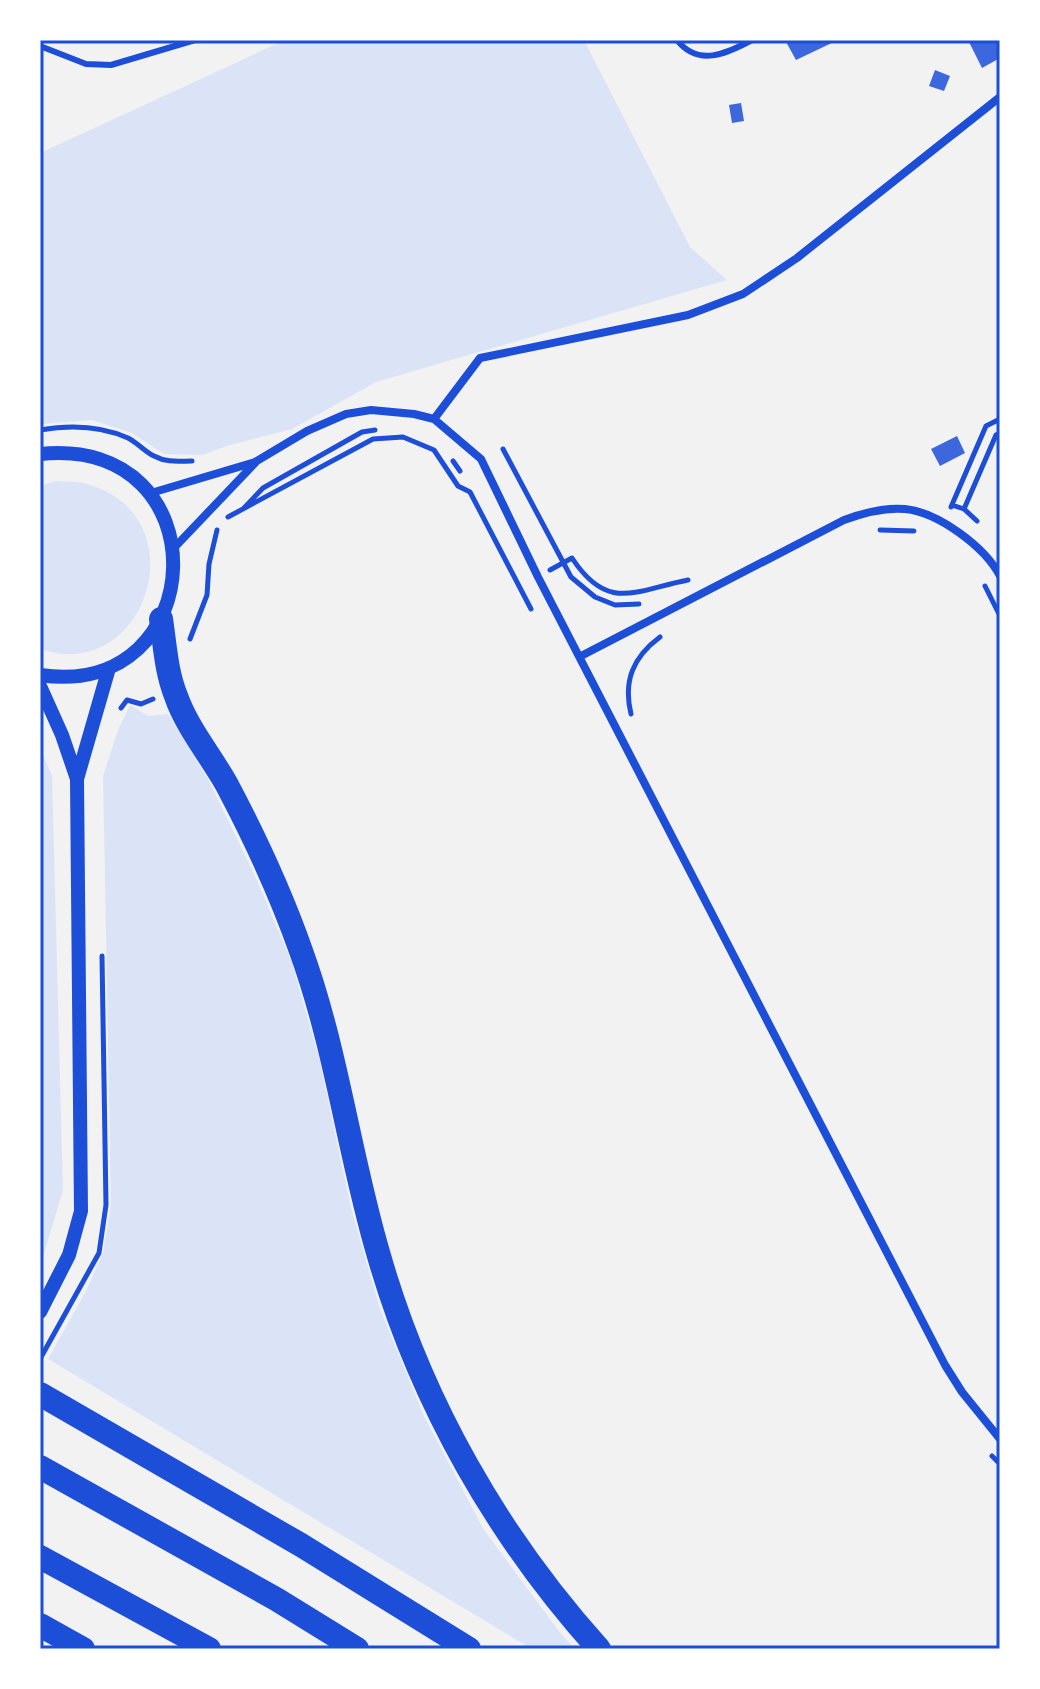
<svg xmlns="http://www.w3.org/2000/svg" width="1040" height="1689" font-family="'IBM Plex Sans',sans-serif">
	<style>
		.green { fill: #dbe4f7 }
		.building { fill: #3d67dc }
		.lines { fill: none; stroke-linecap: round; stroke-linejoin: round }
		.path { stroke: #1d4ed8; stroke-width: 5 }
		.service { stroke: #1d4ed8; stroke-width: 6 }
		.minor { stroke: #1d4ed8; stroke-width: 8 }
		.tertiary { stroke: #1d4ed8; stroke-width: 14 }
		.motorway { stroke: #1d4ed8; stroke-width: 24 }
		.neatline { fill: none; stroke: #1d4ed8; stroke-width: 3 }
	</style>
	<rect width="100%" height="100%" fill="#f2f2f2"/>
	<path class="green" d="M285,40h299l106,207 37,33 -351,102 -84,47 -66,17 -23,9 -39,-1 -32,-21 -40,-13 -52,4v-271z
		M56,481c10,1 22,0 31,3 114,32 59,202 -47,165v-163z
		M130,705l18,11 20,-2 39,63 50,103 35,83 27,95 32,150 29,101 44,107 60,114 77,104 14,15h-43l-484,-290 38,-68 17,-38 8,-49 -8,-428 15,-46z
		M40,749l12,26 11,415 -23,77z"/>
	<path class="building" d="M785,40h53l-42,20z
		M968,40h32v18l-18,10z
		M935,70l15,6 -6,15 -15,-5z
		M741,103l3,18 -12,2 -3,-18z
		M957,436l8,17 -25,13 -9,-17z"/>
	<g class="lines">
		<path class="path" d="M40,430c29,-5 61,-4 88,8 10,5 17,14 26,18 13,7 25,5 38,5
			M503,449l68,128 24,20 20,8 24,-1
			M453,461l7,10
			M952,505l12,4 13,12
			M951,507l35,-81 14,-7
			M244,508l19,-20 99,-56 13,-2
			M964,509l32,-74 4,-2
			M228,517l145,-78 30,-2 31,13 24,36 12,6 61,117
			M880,530l34,1
			M550,570l22,-12c36,55 64,32 116,22
			M985,586l15,30
			M190,639l17,-44 2,-31 8,-34
			M121,708l6,-8 14,4 12,-5
			M631,714c-8,-33 2,-57 29,-77
			M40,1359l59,-106 7,-48 -4,-249
			M992,1456l8,8"/>
		<path class="service" d="M677,40c21,27 49,14 75,0
			M40,46l46,18 25,1 84,-25"/>
		<path class="minor" d="M434,419l46,-61 208,-43 55,-21 54,-36 203,-161
			M151,493l104,-31 52,-31 39,-17 25,-4 43,4 20,5 47,40 57,118 407,788 17,27 38,47
			M173,549l82,-86
			M581,656l263,-136c19,-7 40,-13 61,-11 33,3 80,38 95,67"/>
		<path class="tertiary" d="M40,454c183,-19 172,247 0,221
			M40,686l22,49 15,44
			M40,1312l29,-57 12,-44 -4,-432 32,-111"/>
		<path class="motorway" d="M161,619c4,26 5,52 15,77 11,32 35,60 51,89 28,53 54,109 74,166 36,99 48,204 78,305 42,146 119,281 220,393
			M40,1394l261,151 168,104
			M40,1467l236,132 81,50
			M40,1557l169,92
			M40,1625l43,24"/>
	</g>
	<rect width="1040" height="1689" fill="none" stroke="#ffffff" stroke-width="84"/>
	<rect x="42" y="42" width="956" height="1605" class="neatline"/>
</svg>
